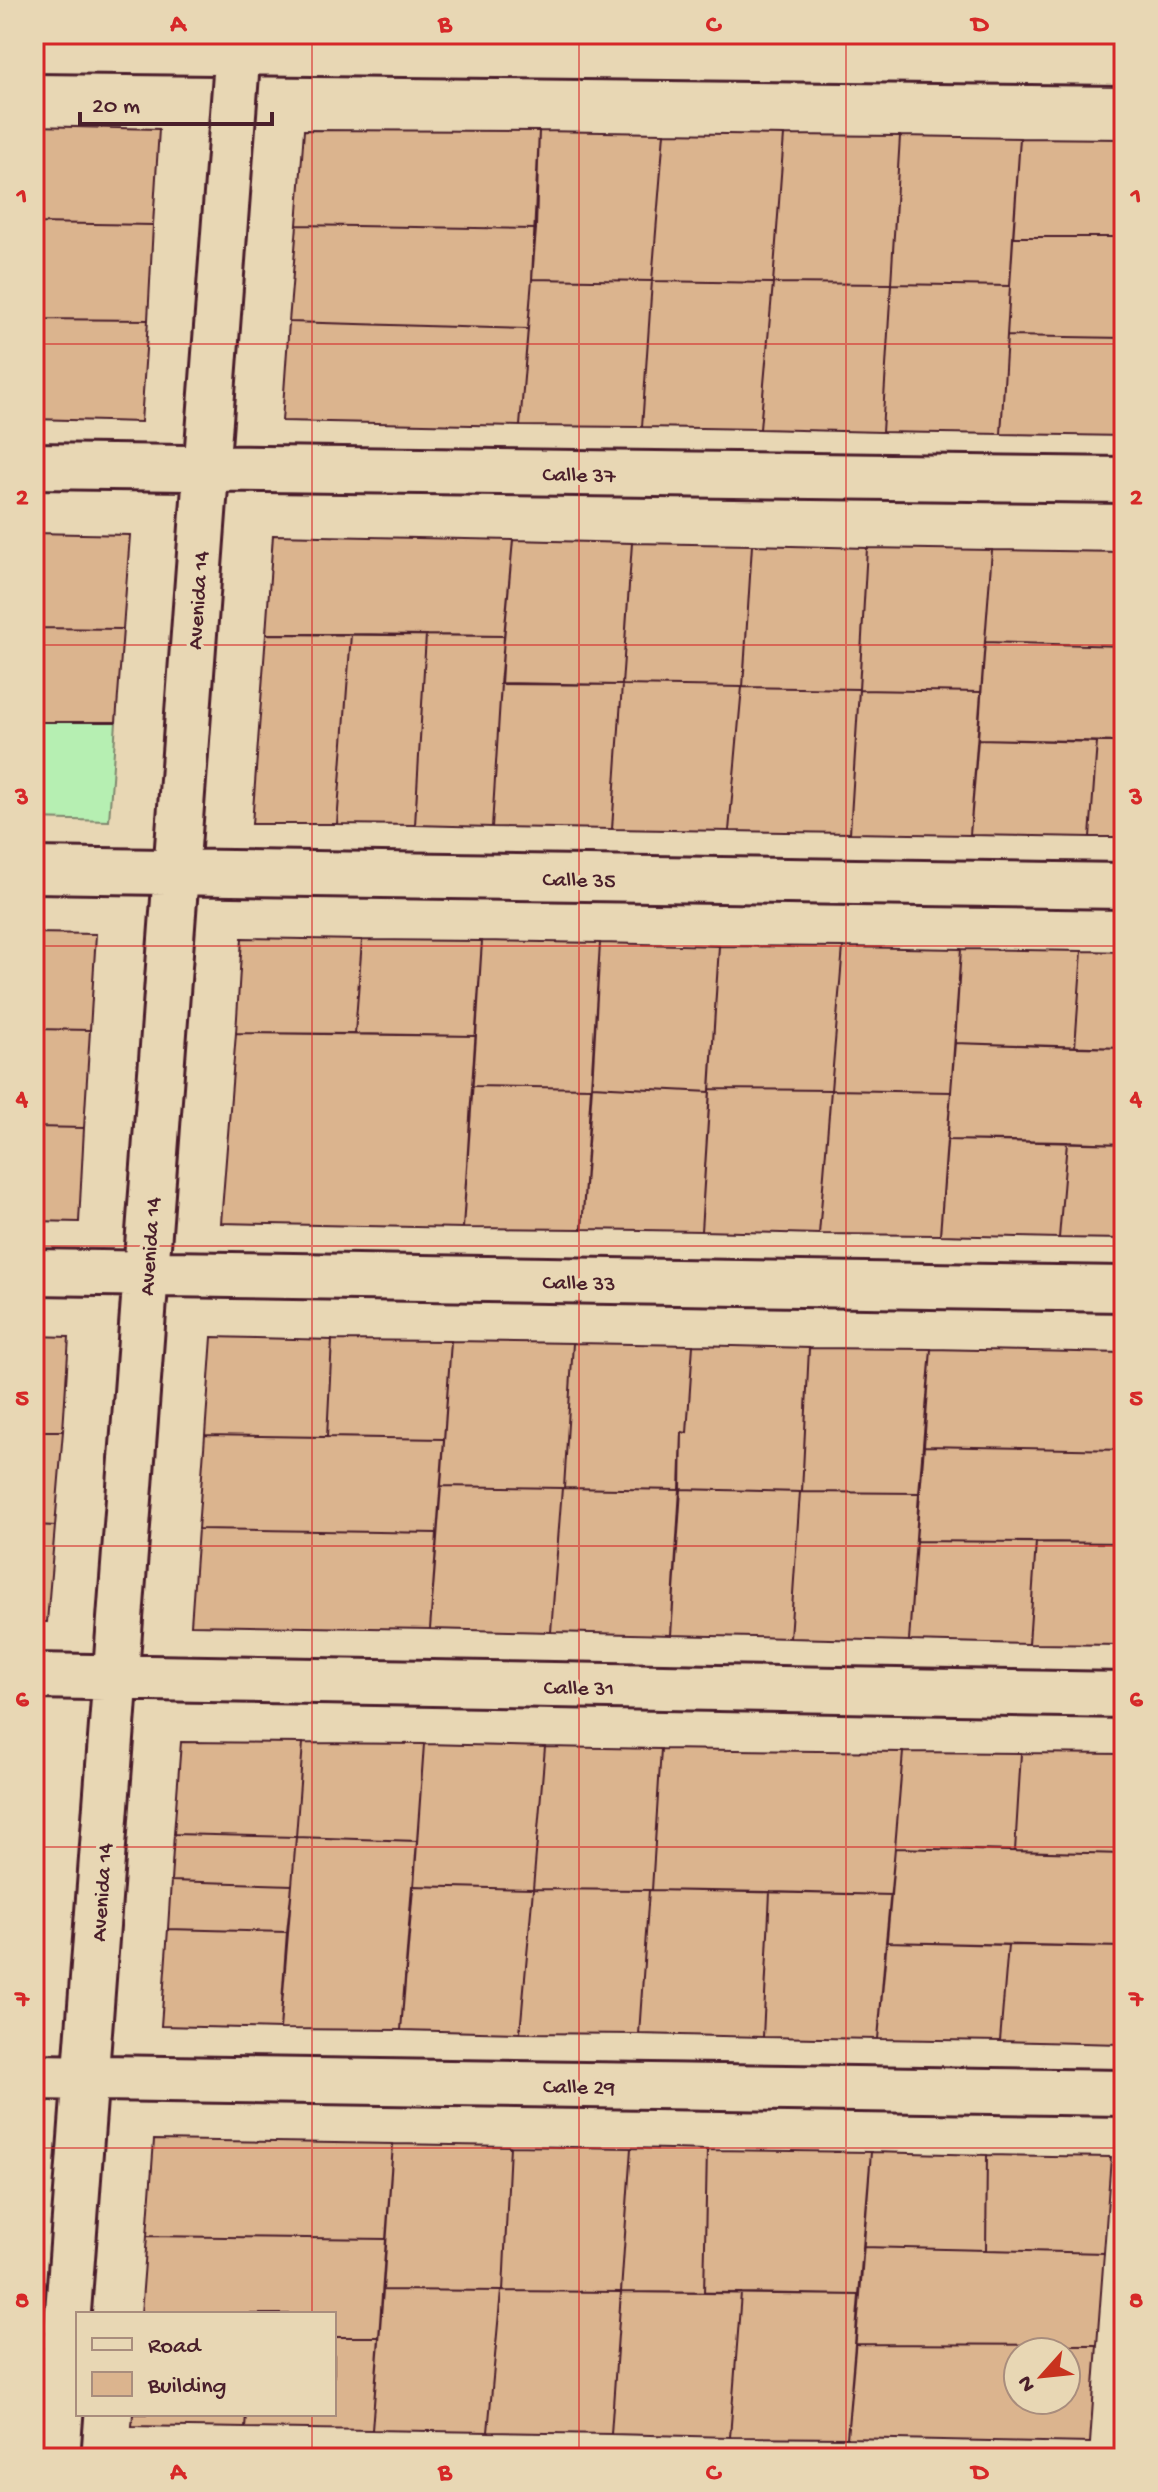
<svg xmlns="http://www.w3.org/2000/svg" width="1158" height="2492" font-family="'Gochi Hand',sans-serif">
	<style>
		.green { fill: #b6efb2; stroke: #80876e; stroke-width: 2 }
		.building { fill: #dbb48e; stroke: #4a1f2b; stroke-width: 2; fill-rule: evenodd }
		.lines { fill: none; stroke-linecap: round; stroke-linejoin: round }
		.minor-casing { stroke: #4a1f2b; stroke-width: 50 }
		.minor { stroke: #e8d7b4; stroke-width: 44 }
		.grid { fill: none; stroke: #d62828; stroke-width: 2; stroke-opacity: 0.55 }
		.labels { text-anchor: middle; stroke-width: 7; stroke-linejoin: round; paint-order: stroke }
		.street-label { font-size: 22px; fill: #4a1f2b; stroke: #e8d7b4 }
		.neatline { fill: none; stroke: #d62828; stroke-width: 3 }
		.grid-label { font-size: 26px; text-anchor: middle; font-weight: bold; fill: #d62828 }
	</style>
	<rect width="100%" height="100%" fill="#e8d7b4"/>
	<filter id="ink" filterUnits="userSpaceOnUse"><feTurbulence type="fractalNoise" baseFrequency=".0125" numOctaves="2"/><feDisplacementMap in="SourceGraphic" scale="16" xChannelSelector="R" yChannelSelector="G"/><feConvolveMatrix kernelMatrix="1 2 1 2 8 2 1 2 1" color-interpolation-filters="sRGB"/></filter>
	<g filter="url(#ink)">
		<path class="green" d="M34,722h82l-7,99 -75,-2z"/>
		<path class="building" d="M34,126l125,3 -6,96 -119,-2z
			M304,130l235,1 -3,98 -239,-4z
			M539,131l125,2 -12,148 -120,-2z
			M664,133l120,2 -11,148 -121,-2z
			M784,135l116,1 -9,148 -118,-1z
			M900,136l120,2 -10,148 -119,-2z
			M1020,138l104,1v98h-111z
			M34,223l119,2 -5,95 -114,-1z
			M297,225l239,4 -8,100 -239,-7z
			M1013,237h111v101l-117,-2z
			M532,279l120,2 -10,146 -122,-1z
			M652,281l121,2 -13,146 -118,-2z
			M773,283l118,1 -9,148 -122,-3z
			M891,284l119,2 -9,148 -119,-2z
			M34,319l114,1 -7,102 -107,-3z
			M289,322l239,7 -8,97 -238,-5z
			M1007,336l117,2v98l-123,-2z
			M34,533l96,2 -7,94 -89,-1z
			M273,535l240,5 -9,96 -238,-2z
			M513,540l119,3 -10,142 -122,-1z
			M632,543l120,2 -9,142 -121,-2z
			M752,545l115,3 -8,141 -116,-2z
			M867,548l125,2 -11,142 -122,-2z
			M992,550l132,2v94l-139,-4z
			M34,628l89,1 -7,93h-82z
			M266,634h85l-14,190h-85z
			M351,634l75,1 -11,190 -78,-1z
			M426,635l78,1 -12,191 -77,-2z
			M985,642l139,4v96l-146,-3z
			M501,683l121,2 -10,144 -120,-2z
			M622,685l120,2 -13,144 -117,-2z
			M742,687l117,2 -9,144 -121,-2z
			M859,690l122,2 -11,143 -120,-2z
			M978,739l119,3 -7,95 -120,-2z
			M1097,742h27v95h-34z
			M34,933l62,1 -6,96 -56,-1z
			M242,938l120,2 -7,94 -119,-1z
			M362,940l120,1 -6,95 -121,-2z
			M482,941l118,2 -9,145 -119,-2z
			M600,943l119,3 -9,146 -118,-6z
			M719,946l124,1 -12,143 -121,-1z
			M843,947l118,2 -10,143 -120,-2z
			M961,949l121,2 -7,96 -120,-4z
			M1082,951l42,1v96l-49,-1z
			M34,1029l56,1 -6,98 -50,-1z
			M236,1033l240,3 -13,192 -242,-5z
			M955,1043l169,5v96l-177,-4z
			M472,1086l119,2 -9,141 -119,-1z
			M592,1086l118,6 -9,139 -119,-2z
			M710,1089l121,1 -12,144 -118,-3z
			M831,1090l120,2 -11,143 -121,-1z
			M34,1127l50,1 -5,94 -45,-1z
			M947,1140l120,2 -8,96 -119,-3z
			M1067,1142l57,2v95l-65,-1z
			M34,1336l35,1 -6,94h-29z
			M212,1337l120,3 -5,97 -122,-2z
			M332,1340l119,1 -7,98 -117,-2z
			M451,1341l122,2 -9,145 -123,-2z
			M573,1343l120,2 -6,88 -5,-1 -1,58 -117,-2z
			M693,1345l116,3 -7,144 -122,-3 2,-57 5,1z
			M809,1348l122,1 -12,144 -117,-1z
			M931,1349l193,4v97l-200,-4z
			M34,1431h29l-8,95 -21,-1z
			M205,1435l239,4 -7,94 -239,-4z
			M924,1446l200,4v93l-208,-2z
			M441,1486l121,2 -11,144 -121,-3z
			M562,1488l119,2 -10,145 -120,-3z
			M680,1489l120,3 -10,146 -119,-3z
			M800,1492l119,1 -10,148 -119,-3z
			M34,1525l21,1 -8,96h-13z
			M198,1529l239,4 -7,96 -239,-4z
			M916,1541l120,1 -7,102 -120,-3z
			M1036,1542l88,1v102l-95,-1z
			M181,1742l122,1 -7,94 -122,-3z
			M303,1743l121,1 -7,97 -121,-4z
			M424,1744l121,3 -12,142 -119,-3z
			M545,1747l116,2 -9,141 -119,-1z
			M661,1749l242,3 -12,143 -239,-5z
			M903,1752l118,1 -6,98 -120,-3z
			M1021,1753l103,1v100l-109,-3z
			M174,1834l122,3 -4,48 -121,-4z
			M296,1837l121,4 -16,189 -121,-1z
			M895,1848l229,6v93l-238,-5z
			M171,1881l121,4 -5,47 -119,-3z
			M412,1886l121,3 -13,144 -119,-3z
			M533,1889l116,1 -10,144 -119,-1z
			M649,1890l121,2 -7,145 -124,-3z
			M770,1892l121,3 -13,144 -115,-2z
			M168,1929l119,3 -7,97 -119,-3z
			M886,1942l122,3 -8,96 -122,-2z
			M1008,1945l116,2 -3,97 -121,-3z
			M154,2140l239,4 -7,95 -239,-3z
			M393,2144l117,2 -7,145 -120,-1z
			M510,2146l121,2 -10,144 -118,-1z
			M631,2148l76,2 -3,143 -83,-1z
			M707,2150l164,2 -11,143 -156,-2z
			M871,2152l116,3 -1,95 -123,-3z
			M987,2155l124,2 -7,96 -118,-3z
			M147,2236l239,3 -7,98h-45v-23h-193z
			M863,2247l241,6 -7,92 -242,-1z
			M383,2290l118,1 -13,141 -116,-2z
			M501,2291l120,1 -10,142 -123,-2z
			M621,2292l120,1 -11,144 -119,-3z
			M741,2293l119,2 -13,143 -117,-1z
			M334,2337h45l-7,93 -127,-2 1,-14h88z
			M855,2344l242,1 -7,98 -243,-5zM1018,2352h48v48h-48z
			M133,2414h113l-1,14 -113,-2z"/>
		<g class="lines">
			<g class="minor-casing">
				<path id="minor" d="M34,50l1090,12
					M34,466l1090,14
					M34,870l1090,16
					M34,1272l1090,17
					M34,1676l1090,19
					M34,2077l1090,16
					M57,2458l182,-2424"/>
			</g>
			<use href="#minor" class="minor"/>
		</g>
	</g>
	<path class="grid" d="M312,34v2280M579,34v2424M846,34v2424M34,344h1090M34,645h1090M34,946h1090M34,1246h1090M34,1546h1090M34,1847h1090M34,2148h1090M312,2414v44"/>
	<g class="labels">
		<g class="street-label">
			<text transform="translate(579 473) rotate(1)" y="8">Calle 37</text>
			<text transform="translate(196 600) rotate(-86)" y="8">Avenida 14</text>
			<text transform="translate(579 878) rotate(1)" y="8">Calle 35</text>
			<text transform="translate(148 1246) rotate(-86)" y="8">Avenida 14</text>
			<text transform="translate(579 1281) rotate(1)" y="8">Calle 33</text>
			<text transform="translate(579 1686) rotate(1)" y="8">Calle 31</text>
			<text transform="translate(100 1892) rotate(-86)" y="8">Avenida 14</text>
			<text transform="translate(579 2085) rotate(1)" y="8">Calle 29</text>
		</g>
	</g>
	<rect width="1158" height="2492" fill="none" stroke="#e8d7b4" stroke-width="88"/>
	<rect x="76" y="2312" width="260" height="104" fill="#e8d7b4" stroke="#a98d7d" stroke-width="2"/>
	<rect x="92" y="2338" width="40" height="12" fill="#e8d7b4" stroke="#a98d7d" stroke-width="2"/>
	<text x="148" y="2352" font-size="24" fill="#4a1f2b">Road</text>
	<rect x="92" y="2372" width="40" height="24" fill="#dbb48e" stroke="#a98d7d" stroke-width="2"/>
	<text x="148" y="2392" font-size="24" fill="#4a1f2b">Building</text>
	<g transform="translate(1042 2376) rotate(243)"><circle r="38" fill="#e8d7b4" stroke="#a98d7d" stroke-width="2"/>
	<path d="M0-6L14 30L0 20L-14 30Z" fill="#c8321e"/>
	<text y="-12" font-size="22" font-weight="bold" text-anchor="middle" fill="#4a1f2b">N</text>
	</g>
	<path d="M80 112v12h192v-12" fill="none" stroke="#4a1f2b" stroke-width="4"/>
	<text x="92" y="112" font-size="24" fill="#4a1f2b" stroke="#e8d7b4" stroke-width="6" paint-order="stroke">20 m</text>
	<rect x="44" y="44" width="1070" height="2404" class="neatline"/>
	<g class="grid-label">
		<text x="178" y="31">A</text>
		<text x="445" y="31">B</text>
		<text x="713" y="31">C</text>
		<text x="980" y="31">D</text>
		<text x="22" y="203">1</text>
		<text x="1136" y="203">1</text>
		<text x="22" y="504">2</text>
		<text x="1136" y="504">2</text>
		<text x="22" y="804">3</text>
		<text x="1136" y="804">3</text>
		<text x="22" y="1105">4</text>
		<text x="1136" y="1105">4</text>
		<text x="22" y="1405">5</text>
		<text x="1136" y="1405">5</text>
		<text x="22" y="1706">6</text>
		<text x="1136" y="1706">6</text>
		<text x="22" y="2006">7</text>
		<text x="1136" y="2006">7</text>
		<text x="22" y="2307">8</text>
		<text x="1136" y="2307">8</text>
		<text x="178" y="2479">A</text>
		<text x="445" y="2479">B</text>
		<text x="713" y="2479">C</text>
		<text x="980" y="2479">D</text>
	</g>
</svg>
